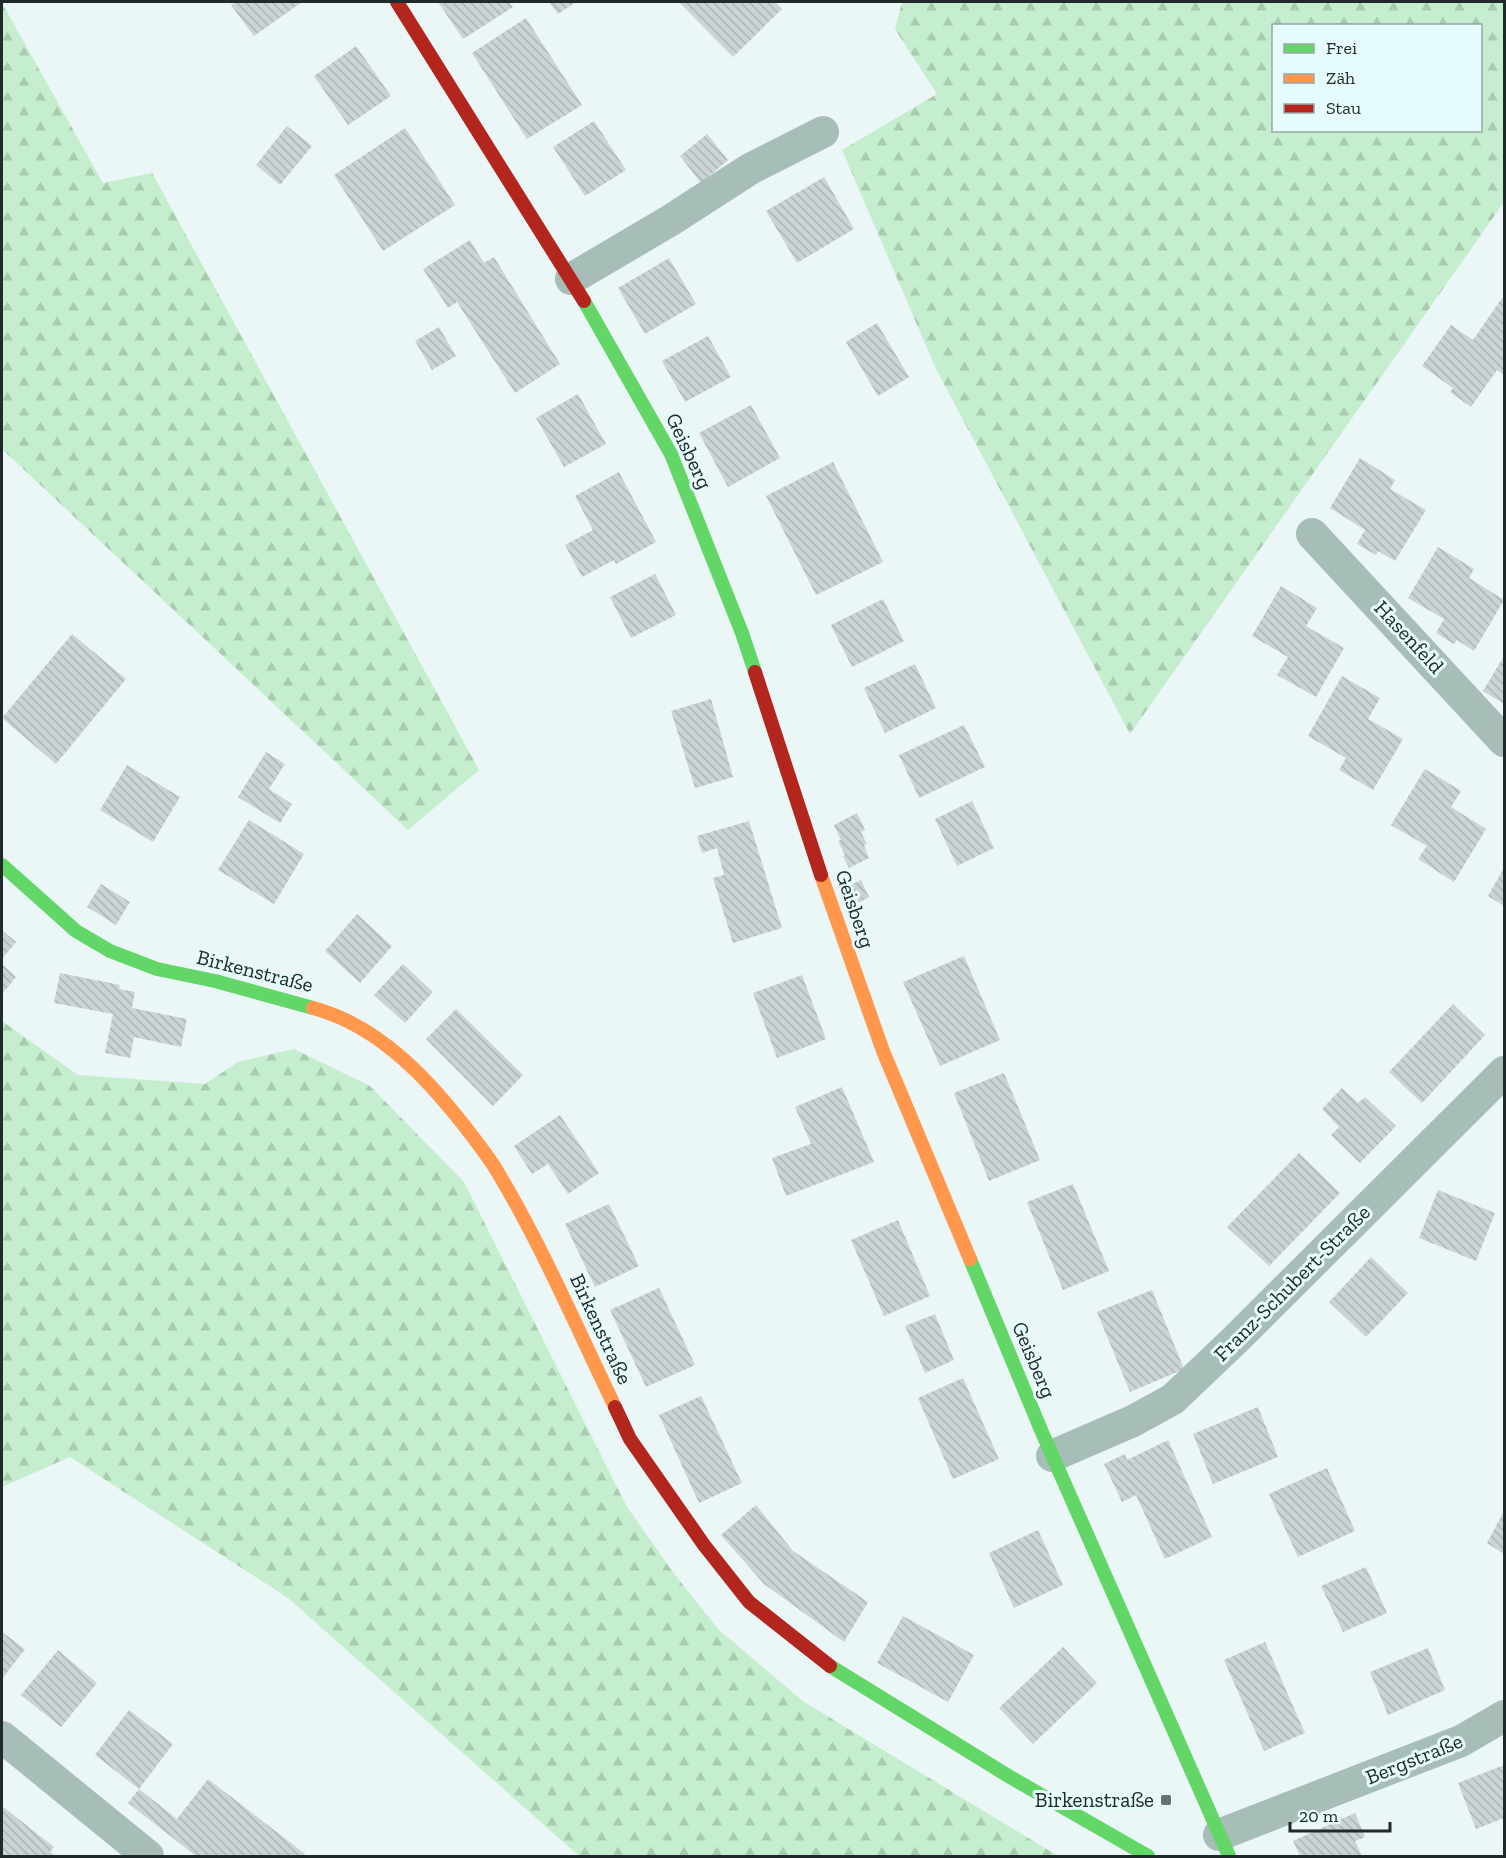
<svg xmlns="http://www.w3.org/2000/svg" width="1506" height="1858" font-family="'Zilla Slab',serif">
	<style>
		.forest { fill: url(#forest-firs); fill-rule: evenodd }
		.building { fill: url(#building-back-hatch) }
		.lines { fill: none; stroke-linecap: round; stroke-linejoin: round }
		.street { stroke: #a7bdb7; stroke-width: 32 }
		.fast { stroke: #63d668; stroke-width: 14 }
		.slow { stroke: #ff974d; stroke-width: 14 }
		.jam { stroke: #b3261e; stroke-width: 14 }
		.poi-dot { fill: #687172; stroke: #e6fbfc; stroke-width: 2 }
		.labels { text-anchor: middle; stroke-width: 6; stroke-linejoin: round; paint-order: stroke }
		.street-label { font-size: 21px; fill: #21292a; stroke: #e6fbfc }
		.poi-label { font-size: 21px; fill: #21292a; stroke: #e6fbfc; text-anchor: end }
	</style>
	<defs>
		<pattern id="forest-firs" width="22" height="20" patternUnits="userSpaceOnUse" patternTransform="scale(1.5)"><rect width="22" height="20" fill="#c5eece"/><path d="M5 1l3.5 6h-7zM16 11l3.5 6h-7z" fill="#a9ccb1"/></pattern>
		<pattern id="building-back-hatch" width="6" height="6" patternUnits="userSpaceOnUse" patternTransform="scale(1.5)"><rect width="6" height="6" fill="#cbd3d5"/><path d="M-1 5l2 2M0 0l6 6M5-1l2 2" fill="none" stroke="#aeb5b7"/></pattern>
	</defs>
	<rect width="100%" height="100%" fill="#ebf6f7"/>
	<path class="forest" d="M902,2h602v200l-374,532 -194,-365 -94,-219 95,-56 -42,-65zM1274,26h206v104h-206z
		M2,3l101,180 49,-10 327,597 -71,60 -406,-381z
		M2,1021l76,54 127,9 33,-22 56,-13 76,37 94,96 163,325 48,68 44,55 85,72 254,154h-479l-291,-258 -218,-141 -68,30z"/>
	<path class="building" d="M236,2h66l-48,34 -23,-31z
		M438,2h71l4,5 -50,32z
		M549,2h27l-18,12z
		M679,2h96l7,7 -49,48z
		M526,18l56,87 -55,34 -55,-86z
		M356,46l35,50 -43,29 -34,-49z
		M594,121l32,49 -41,26 -32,-49z
		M287,126l25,20 -32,39 -24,-20z
		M405,128l50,77 -72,46 -49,-76z
		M707,134l21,26 -27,23 -21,-27z
		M824,177l30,52 -57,34 -31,-52z
		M470,240l14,23 10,-6 66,107 -45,29 -58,-91 -9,6 -25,-39z
		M669,258l27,46 -51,30 -27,-46z
		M1502,298l2,2v75l-7,-5 -26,37 -21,-15 3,-4 -31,-22 29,-41 22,15z
		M877,323l32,54 -31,19 -32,-54z
		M439,327l17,29 -24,14 -17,-29z
		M708,336l23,41 -46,25 -23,-41z
		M578,394l28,50 -42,23 -28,-49z
		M751,405l29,53 -52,29 -29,-54z
		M1360,458l35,22 -5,9 36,21 -31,51 -17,-10 -2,4 -19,-11 8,-14 -35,-22z
		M833,462l50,100 -67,33 -50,-99z
		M619,472l37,70 -40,22 -2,-4 -32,17 -17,-32 28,-15 -18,-34z
		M1438,547l36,22 -5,9 35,22 -30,51 -17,-11 -3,4 -18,-11 8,-14 -36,-21z
		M655,574l21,41 -45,23 -21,-41z
		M1281,586l36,22 -11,18 38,22 -28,49 -39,-22 11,-18 -36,-21z
		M883,599l21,42 -52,26 -21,-42z
		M72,634l54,45 -70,85 -54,-46z
		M1504,656v48l-21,-13z
		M915,664l21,44 -51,25 -21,-45z
		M1342,676l38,22 -12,21 35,20 -30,51 -34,-20 7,-12 -38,-22z
		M711,699l22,78 -38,11 -24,-77z
		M964,725l21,42 -66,31 -20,-43z
		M266,752l19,12 -16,25 23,15 -12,19 -42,-26z
		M127,765l53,32 -27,45 -53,-32z
		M1425,769l36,22 -10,16 35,22 -32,53 -36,-23 9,-13 -36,-21z
		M972,801l22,47 -37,18 -22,-47z
		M857,813l8,17 -4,2 6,12 -3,1 5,13 -20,10 -6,-12 2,-1 -7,-14 3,-1 -7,-15z
		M249,820l55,34 -30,50 -56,-34z
		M749,821l33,107 -49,15 -20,-65 11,-3 -7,-27 -15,5 -5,-17z
		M1504,868v38l-16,-10z
		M861,880l8,17 -10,6 -9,-18z
		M101,884l29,18 -14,23 -29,-18z
		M357,914l35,32 -32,37 -35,-32z
		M2,930l14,12 -14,17z
		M964,956l36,84 -60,26 -37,-84z
		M2,964l14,13 -13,16 -1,-1z
		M403,964l30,28 -28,31 -31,-28z
		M60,973l60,12 -1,4 16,3 -3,16 55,11 -6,28 -47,-10 -4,21 -25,-5 8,-39 -59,-11z
		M802,975l24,64 -49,19 -24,-65z
		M1453,1004l32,31 -63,68 -33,-31z
		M456,1009l67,66 -30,31 -67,-67z
		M1004,1073l36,87 -51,21 -35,-88z
		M842,1087l32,75 -88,34 -14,-38 39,-14 -16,-37z
		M1342,1088l16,15 7,-6 31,29 -36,37 -29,-28 8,-8 -17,-18z
		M560,1115l39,58 -31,21 -20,-30 -16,10 -18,-28z
		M1299,1153l41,40 -71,73 -42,-39z
		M1073,1184l36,87 -46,19 -36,-88z
		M1438,1190l57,23 -19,48 -57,-23z
		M609,1204l30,62 -44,21 -30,-63z
		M898,1220l32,76 -46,20 -33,-76z
		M1371,1257l37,36 -42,44 -37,-35z
		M659,1288l36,77 -49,22 -36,-77z
		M1152,1290l32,79 -54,23 -33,-80z
		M935,1314l19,46 -29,13 -20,-47z
		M963,1378l36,81 -46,20 -35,-81z
		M701,1396l41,87 -43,20 -40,-88z
		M1258,1407l20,50 -65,27 -20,-50z
		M1168,1440l44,97 -47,22 -29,-64 -14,7 -18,-38 21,-10 2,6z
		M1327,1468l28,63 -57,26 -29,-63z
		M756,1505l37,46 75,51 -24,40 -80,-58 -43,-49z
		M1504,1511v43l-17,-11z
		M1038,1530l25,55 -49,23 -25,-55z
		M1366,1567l21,46 -44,19 -22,-46z
		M903,1616l71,39 -26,47 -71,-39z
		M2,1632l23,17 -23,30z
		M1265,1642l40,91 -41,18 -40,-91z
		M1063,1647l34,36 -64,61 -34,-36z
		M1428,1648l17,42 -57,25 -18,-43z
		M58,1650l39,33 -36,44 -40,-32z
		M129,1710l44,34 -34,45 38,30 31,-40 97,75 -2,2h-107l-68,-53 11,-14 -44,-34z
		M1504,1765v53l-28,11 -18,-46z
		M2,1806l52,41 -4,5 5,4h-53z
		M1355,1813l10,24 -10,4 7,15h-62l-7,-15z"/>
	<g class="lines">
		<path class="street" d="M571,279l100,-59 79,-51 73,-37
			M1312,534l192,207
			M1052,1456l81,-35 40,-22 62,-59 269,-268
			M2,1737l146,119
			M1219,1835l242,-94 43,-25"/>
		<path class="fast" d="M584,301l87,153 71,179 13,39
			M2,865l74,66 34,20 47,18 58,12 98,27
			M970,1259l71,171 188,426
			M830,1666l180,111 138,79"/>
		<path class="slow" d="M821,875l62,176 87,208
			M313,1008c68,18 119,75 160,129 8,11 17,22 24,34 45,75 80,157 118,236"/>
		<path class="jam" d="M397,2l187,299
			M755,672l66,203
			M615,1407l15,32 74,106 45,57 81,64"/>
	</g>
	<rect class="poi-dot" x="1160" y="1794" width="12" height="12" rx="3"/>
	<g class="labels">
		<g class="street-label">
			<text transform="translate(689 451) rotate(65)" y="7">Geisberg</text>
			<text transform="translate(1409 637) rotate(47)" y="7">Hasenfeld</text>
			<text transform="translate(855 909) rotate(71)" y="7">Geisberg</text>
			<text transform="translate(255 971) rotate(14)" y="7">Birkenstraße</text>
			<text transform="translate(1292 1283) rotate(-45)" y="7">Franz-Schubert-Straße</text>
			<text transform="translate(601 1329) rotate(65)" y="7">Birkenstraße</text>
			<text transform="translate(1034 1360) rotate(67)" y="7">Geisberg</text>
			<text transform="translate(1414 1759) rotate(-22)" y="7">Bergstraße</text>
		</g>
		<g class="poi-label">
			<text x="1154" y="1807">Birkenstraße</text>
		</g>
	</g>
	<rect width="1506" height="1858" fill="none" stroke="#21292a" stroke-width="6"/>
	<rect x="1272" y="24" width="210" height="108" fill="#e6fbfc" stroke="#97a7a8" stroke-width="1.5"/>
	<rect x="1284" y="44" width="30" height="9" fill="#63d668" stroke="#97a7a8" stroke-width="1.5"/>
	<text x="1326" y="54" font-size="18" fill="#21292a">Frei</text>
	<rect x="1284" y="74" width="30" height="9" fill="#ff974d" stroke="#97a7a8" stroke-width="1.5"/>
	<text x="1326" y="84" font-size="18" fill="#21292a">Zäh</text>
	<rect x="1284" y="104" width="30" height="9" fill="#b3261e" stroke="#97a7a8" stroke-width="1.5"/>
	<text x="1326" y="114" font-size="18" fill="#21292a">Stau</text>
	<path d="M1290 1822v9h100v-9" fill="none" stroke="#21292a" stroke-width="3"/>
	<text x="1299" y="1822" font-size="18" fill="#21292a" stroke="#e6fbfc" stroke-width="4.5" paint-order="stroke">20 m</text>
</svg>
